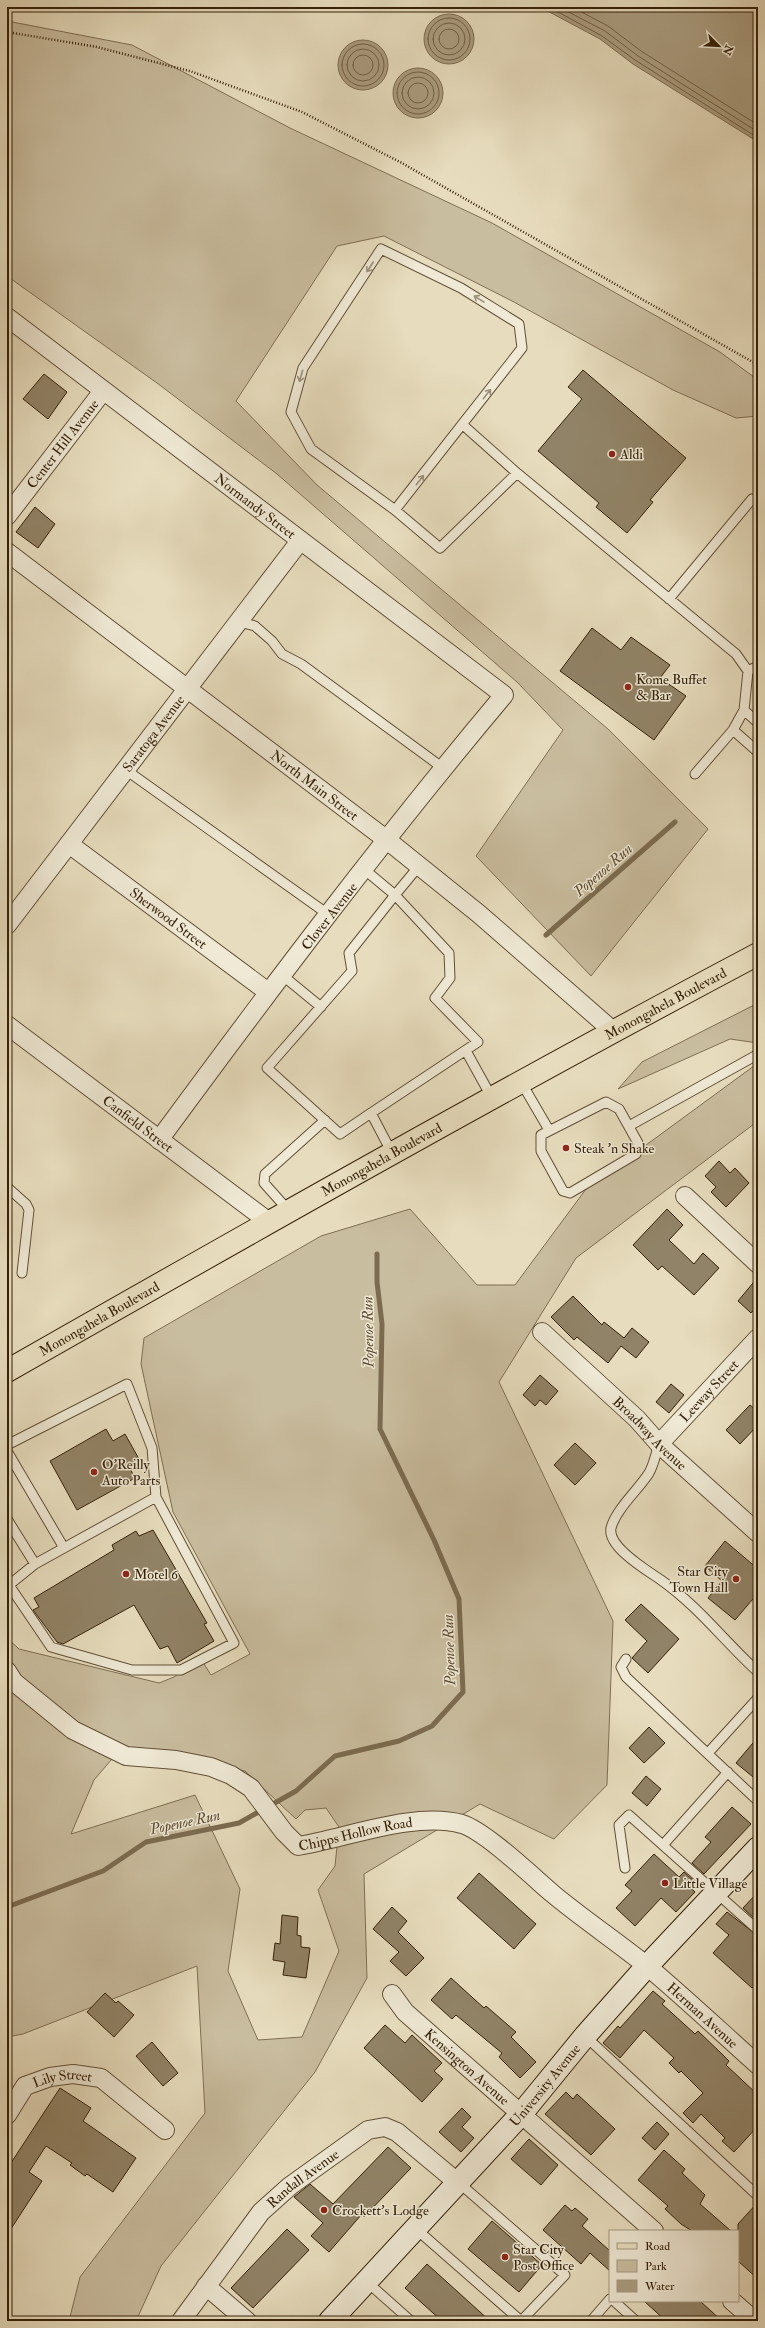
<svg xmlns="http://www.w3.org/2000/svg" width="765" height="2328" font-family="'IM FELL Double Pica',serif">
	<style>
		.green { fill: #c9bd9f; stroke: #7e6f54; fill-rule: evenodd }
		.water { fill: #aa9d80; stroke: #7b6b50 }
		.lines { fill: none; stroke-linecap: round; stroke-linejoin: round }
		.shore { stroke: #6f5f44; stroke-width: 1 }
		.stream { stroke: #7b6b50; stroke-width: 5 }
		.building { fill: #918367; stroke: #342108 }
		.lane-casing { stroke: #615036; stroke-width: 11 }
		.street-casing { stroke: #615036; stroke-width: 20 }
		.secondary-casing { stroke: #342108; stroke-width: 24 }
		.primary-casing { stroke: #342108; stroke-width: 24 }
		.path { stroke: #342108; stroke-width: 2.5; stroke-dasharray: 1 2; stroke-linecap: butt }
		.lane { stroke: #efe9d5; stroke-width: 9 }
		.street { stroke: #efe9d5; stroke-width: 18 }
		.secondary { stroke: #efe9d5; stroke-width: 22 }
		.primary { stroke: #e7ddbe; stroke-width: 22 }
		.oneway { stroke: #9b8f79 }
		.poi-dot { fill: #8f2418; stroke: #efe9d5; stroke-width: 1.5 }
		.labels { text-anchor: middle; stroke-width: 3; stroke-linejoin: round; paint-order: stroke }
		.street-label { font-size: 14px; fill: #342108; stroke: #efe9d5 }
		.poi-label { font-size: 14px; fill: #342108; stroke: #efe9d5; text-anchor: start }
		.water-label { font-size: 15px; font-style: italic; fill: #5d4c32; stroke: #efe9d5 }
	</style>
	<rect width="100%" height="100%" fill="#e7ddbe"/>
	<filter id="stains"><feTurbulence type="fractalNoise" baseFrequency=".005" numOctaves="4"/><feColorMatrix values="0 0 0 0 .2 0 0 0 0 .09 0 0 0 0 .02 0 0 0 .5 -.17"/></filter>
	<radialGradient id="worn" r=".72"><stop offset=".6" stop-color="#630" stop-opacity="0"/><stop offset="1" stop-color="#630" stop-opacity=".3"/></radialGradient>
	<path class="green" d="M7,21l125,24 158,83 202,95 228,129 38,28v36l-22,2 -63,-28 -159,-88 -130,-66 -47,10 -101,155 81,84 291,244 100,100 -117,147 -115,-120 87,-126 -46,-48 -240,-208 -120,-91 -150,-107z
		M758,1003v40l-28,-4 -112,50 24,-27z
		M758,1063v58l-182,137 -77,124 114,239 -6,164 -53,54 -74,-35 -116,70 3,104 -52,94 -154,194 -25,55h-67l11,-44 125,-164 -8,-147 -174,68 -16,3v-399l12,11 140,34 15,-6 27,-18 10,16 39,-21 -77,-142 -32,-148 3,-26 177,-102 89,-27 67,76h38l71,-96zM123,1746l122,25 51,48 9,-9 21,-2 13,19 -4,39 -17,24 21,61 -37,86 -44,3 -30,-69 12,-82 -45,-94 -124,39 23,-54z"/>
	<path class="water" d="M540,7h218v135l-125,-78 -33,-25z
		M424 39a25 25 0 1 1 50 0a25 25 0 1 1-50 0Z
		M338 65a25 25 0 1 1 50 0a25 25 0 1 1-50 0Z
		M393 93a25 25 0 1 1 50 0a25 25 0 1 1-50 0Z"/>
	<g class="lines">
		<path class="shore" d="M549,7l53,29 33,24 123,78
			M559,7l46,24 33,25 120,76
			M572,7l36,19 33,25 117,74
			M428 39a21 21 0 1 1 42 0a21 21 0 1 1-42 0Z
			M433 39a16 16 0 1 1 32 0a16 16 0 1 1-32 0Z
			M439 39a10 10 0 1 1 20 0a10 10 0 1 1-20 0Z
			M342 65a21 21 0 1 1 42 0a21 21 0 1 1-42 0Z
			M347 65a16 16 0 1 1 32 0a16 16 0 1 1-32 0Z
			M353 65a10 10 0 1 1 20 0a10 10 0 1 1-20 0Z
			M397 93a21 21 0 1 1 42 0a21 21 0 1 1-42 0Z
			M402 93a16 16 0 1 1 32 0a16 16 0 1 1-32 0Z
			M408 93a10 10 0 1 1 20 0a10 10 0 1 1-20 0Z"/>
		<path class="stream" d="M546,935l129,-113
			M7,1907l96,-36 43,-29 93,-19 57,-32 39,-35 64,-15 33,-15 31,-34 -4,-93 -25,-59 -54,-111 2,-105 -5,-42v-28"/>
	</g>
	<path class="building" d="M583,370l103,88 -36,42 3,2 -26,31 -31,-26 3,-4 -61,-52 44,-52 -14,-12z
		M44,374l23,18 -19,27 -25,-20z
		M35,507l20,17 -17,24 -22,-16z
		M592,628l29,22 10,-13 39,28 -10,13 26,18 -32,44 -94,-69z
		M719,1161l11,12 5,-5 14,15 -23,24 -15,-15 5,-5 -11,-11z
		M667,1209l16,16 -14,15 25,24 9,-11 16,15 -25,27 -32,-29 -4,4 -25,-25z
		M758,1277v28l-7,8 -13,-12z
		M573,1296l29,29 2,-3 20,16 8,-10 17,14 -13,16 -15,-12 -13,17 -31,-26 -3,3 -23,-23z
		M540,1375l18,16 -12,14 -6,-5 -5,6 -12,-11z
		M671,1384l13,11 -15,18 -13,-11z
		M750,1405l8,7v13l-18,19 -14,-14z
		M106,1429l7,12 12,-7 14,25 -11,6 7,13 -58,32 -27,-49z
		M575,1443l21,20 -21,22 -21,-20z
		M153,1530l54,93 -3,1 10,17 -37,22 -9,-17 -8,3 -26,-44 -71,39 -6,-2 -24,-32 6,-3 -5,-9 80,-48 -2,-5 24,-14 3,5z
		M725,1541l33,28v24l-23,27 -27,-22 14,-17 -17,-15z
		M641,1604l38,35 -31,34 -16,-15 15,-17 -22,-21z
		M649,1727l16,16 -21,20 -15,-15z
		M758,1737v44l-22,-18z
		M646,1776l15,13 -14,17 -15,-13z
		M732,1807l19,17 -47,50 -12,-11 19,-21 -6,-5z
		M654,1854l25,23 5,-5 12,11 -5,5 4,4 -19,20 -15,-14 -26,28 -19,-18 16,-17 -7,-6z
		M479,1873l57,51 -22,25 -57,-51z
		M758,1892v30l-15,-14z
		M392,1907l15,14 -9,11 26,26 -18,18 -16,-15 9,-9 -26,-23z
		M727,1912l31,24v46l-6,6 -39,-35 16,-18 -13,-11z
		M282,1915l16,2 -1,18 4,1v11l9,1 -4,30 -23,-3 2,-13 -12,-2 2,-17 5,1z
		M451,1978l33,30 2,-2 30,26 -5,5 25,25 -16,16 -21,-21 3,-4 -46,-38 -4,4 -21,-19z
		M653,1991l12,10 -3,3 33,30 3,-3 25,24 6,6 -3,4 32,30v31l-24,26 -12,-11 3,-3 -24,-24 -8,9 -10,-10 20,-20 -22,-22 -2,2 -10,-10 5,-5 -30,-28 -24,28 -17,-15 15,-17 2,2z
		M105,1993l11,10 2,-2 16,14 -20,22 -27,-25z
		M385,2025l20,18 7,-8 30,28 -8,8 9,8 -21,23 -58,-54z
		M152,2042l26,31 -15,13 -27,-30z
		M60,2088l31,20 -8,13 53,37 -23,34 -26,-18 -2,2 -15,-11 2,-2 -26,-17 -17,26 13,9 -35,54v-66z
		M566,2092l7,7 4,-5 38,35 -24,26 -46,-41z
		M462,2108l9,9 -9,10 12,11 -13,14 -22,-20z
		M657,2122l12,12 -14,16 -13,-12z
		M529,2139l29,26 -17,20 -30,-26z
		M388,2147l23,21 -47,49 -2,-3 -33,38 -18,-16 12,-13 -29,-26 16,-13 23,20z
		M664,2150l21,19 -3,4 23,22 -5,9 31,27h-39l-11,-7 -16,-15 3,-3 -30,-26z
		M758,2202v77l-20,-18v-37z
		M565,2205l7,6 3,-3 13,11 -6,7 28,25v20l-20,-18 -9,11 -38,-34z
		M492,2221l50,44 -23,27 -51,-43z
		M287,2229l22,21 -56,58 -22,-20z
		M427,2264l63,57h-48l-37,-33z
		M644,2301h56l22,20h-56z"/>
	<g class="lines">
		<g class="lane-casing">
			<path id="lane" d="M463,425l54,48
				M395,510l127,-162 -3,-24 -58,-36 -80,-39 -78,119 -12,44 20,37 84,61 45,38 77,-75 219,181 12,17 -4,39 -11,20 -38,44
				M669,599l83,-100 6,3
				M239,622l16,4 17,15 10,13 19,10 142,104
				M748,671l10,-5
				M744,710l14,13
				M733,730l25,22
				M126,770l203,145
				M365,870l30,25 24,-29
				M282,975l39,32
				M466,1051l26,47
				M521,1082l28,48
				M606,1102l13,7 19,34 -2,11 -66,39 -7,-2 -22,-40v-16z
				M371,1113l107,-71 -43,-44 15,-20 -1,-25 -54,-58 -46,58 3,18 -85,97 73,66 31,-21 21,40
				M629,1126l126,-70
				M7,1187l19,17 3,6 -7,63
				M289,1211l-25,-28 1,-9 60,-54
				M659,1444c-3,9 -5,20 -10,29 -10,16 -33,36 -38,55 -4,19 37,43 50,52 37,26 64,62 97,92
				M7,1445l120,-61 25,64 4,49
				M7,1451l57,97
				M156,1497l78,146 -53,27h-49l-81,-23 -42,-62 26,-21z
				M7,1519l28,45
				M626,1659l-5,8 5,10 132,124
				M708,1753l50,-55
				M663,1845l65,-73
				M625,1868l-6,-43 10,-10 129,115
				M585,2036l173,160
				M415,2228l106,93 44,-46 -107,-93
				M367,2282l44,39
				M614,2301l22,20
				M591,2321l19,-22"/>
		</g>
		<g class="street-casing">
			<g id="street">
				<path id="s1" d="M7,317l497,378c-121,144 -234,294 -345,445"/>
				<path id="s2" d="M7,516l96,-125"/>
				<path id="s3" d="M7,552l380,288 92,74 134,117"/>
				<path id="s4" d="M69,844l199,148"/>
				<path id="s5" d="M7,925l293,-384"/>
				<path id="s6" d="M7,1025l262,197"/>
				<path d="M685,1196l73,68"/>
				<path id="s7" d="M542,1332l95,87 22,25 99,89"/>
				<path id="s8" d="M659,1444l99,-106"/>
				<path id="s9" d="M7,1671l7,11 59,48 53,26 50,4 35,7 20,8 20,13 33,44 14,14c49,-8 116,-35 164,-22 23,7 71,53 91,70 30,25 63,47 94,72 38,32 74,66 111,99"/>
				<path id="s10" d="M392,1994l13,18 249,219"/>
				<path id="s11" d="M7,2115l18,-29 25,-9 23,-3 28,4 64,52"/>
				<path d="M206,2286l41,35"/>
				<path d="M732,2301l23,20"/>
				<path id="s12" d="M181,2321l80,-109 29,-26 78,-56 17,-3 12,5 60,50"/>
			</g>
		</g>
		<g class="secondary-casing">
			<g id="secondary">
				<path id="s13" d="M330,2321l192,-208 63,-77 62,-70 111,-118"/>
			</g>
		</g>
		<g class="primary-casing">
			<g id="primary">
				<path id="s14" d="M7,1371c249,-142 498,-283 751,-417"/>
			</g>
		</g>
		<path class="path" d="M7,32l90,15 93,24 112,41 98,50 358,203"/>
		<use href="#lane" class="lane"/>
		<use href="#street" class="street"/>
		<use href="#secondary" class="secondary"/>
		<use href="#primary" class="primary"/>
	</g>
	<defs><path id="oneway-shaft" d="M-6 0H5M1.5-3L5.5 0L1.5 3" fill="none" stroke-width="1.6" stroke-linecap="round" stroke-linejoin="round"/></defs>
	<g class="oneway">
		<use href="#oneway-shaft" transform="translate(370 267) rotate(123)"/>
		<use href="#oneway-shaft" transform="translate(479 299) rotate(-148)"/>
		<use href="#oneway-shaft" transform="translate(301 376) rotate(106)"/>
		<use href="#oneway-shaft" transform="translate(487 394) rotate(-52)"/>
		<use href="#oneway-shaft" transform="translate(420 480) rotate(-52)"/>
	</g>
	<g class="poi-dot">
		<circle cx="612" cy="454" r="4"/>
		<circle cx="628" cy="687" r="4"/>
		<circle cx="566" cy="1148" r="4"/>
		<circle cx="94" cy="1472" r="4"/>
		<circle cx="126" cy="1574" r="4"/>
		<circle cx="736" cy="1579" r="4"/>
		<circle cx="665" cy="1883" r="4"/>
		<circle cx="324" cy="2210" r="4"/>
		<circle cx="505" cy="2257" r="4"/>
	</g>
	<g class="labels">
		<g class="street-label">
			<text dy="5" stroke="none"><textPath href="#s2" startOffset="91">Center Hill Avenue</textPath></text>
			<text dy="5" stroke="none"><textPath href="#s1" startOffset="312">Normandy Street</textPath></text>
			<text dy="5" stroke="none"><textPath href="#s5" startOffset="241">Saratoga Avenue</textPath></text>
			<text dy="5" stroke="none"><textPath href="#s3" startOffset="386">North Main Street</textPath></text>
			<text transform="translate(329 916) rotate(-52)" y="5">Clover Avenue</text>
			<text dy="5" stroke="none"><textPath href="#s4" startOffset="124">Sherwood Street</textPath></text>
			<text dy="5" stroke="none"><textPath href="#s14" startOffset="754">Monongahela Boulevard</textPath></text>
			<text dy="5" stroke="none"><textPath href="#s6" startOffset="164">Canfield Street</textPath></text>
			<text dy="5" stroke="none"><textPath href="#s14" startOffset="430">Monongahela Boulevard</textPath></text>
			<text dy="5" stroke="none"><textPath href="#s14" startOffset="106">Monongahela Boulevard</textPath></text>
			<text dy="5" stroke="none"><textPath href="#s8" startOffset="73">Leeway Street</textPath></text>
			<text dy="5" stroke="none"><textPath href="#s7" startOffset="148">Broadway Avenue</textPath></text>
			<text dy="5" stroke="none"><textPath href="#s9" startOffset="413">Chipps Hollow Road</textPath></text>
			<text dy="5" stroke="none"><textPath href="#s9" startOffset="829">Herman Avenue</textPath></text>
			<text dy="5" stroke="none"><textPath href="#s10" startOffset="105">Kensington Avenue</textPath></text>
			<text dy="5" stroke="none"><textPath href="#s11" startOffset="73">Lily Street</textPath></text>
			<text dy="5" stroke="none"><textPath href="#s13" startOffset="319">University Avenue</textPath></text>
			<text dy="5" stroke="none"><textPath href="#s12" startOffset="189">Randall Avenue</textPath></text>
		</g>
		<g class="poi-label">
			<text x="620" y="459">Aldi</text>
			<text x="636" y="684">Kome Buffet<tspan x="636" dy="16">&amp; Bar</tspan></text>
			<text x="574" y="1153">Steak 'n Shake</text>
			<text x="102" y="1469">O'Reilly<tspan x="102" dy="16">Auto Parts</tspan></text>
			<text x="728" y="1576" text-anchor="end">Star City<tspan x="728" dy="16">Town Hall</tspan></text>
			<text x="134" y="1579">Motel 6</text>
			<text x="673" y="1888">Little Village</text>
			<text x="332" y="2215">Crockett's Lodge</text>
			<text x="513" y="2254">Star City<tspan x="513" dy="16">Post Office</tspan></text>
		</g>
		<g class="water-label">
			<text transform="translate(603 870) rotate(-41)" y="5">Popenoe Run</text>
			<text transform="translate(368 1332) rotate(-91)" y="5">Popenoe Run</text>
			<text transform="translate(449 1650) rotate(-92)" y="5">Popenoe Run</text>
			<text transform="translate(185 1822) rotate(-12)" y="5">Popenoe Run</text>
		</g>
	</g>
	<rect width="765" height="2328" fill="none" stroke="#e7ddbe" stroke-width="24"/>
	<rect x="8" y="8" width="749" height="2312" fill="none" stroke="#342108" stroke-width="2"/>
	<rect x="12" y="12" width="741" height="2304" fill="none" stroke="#342108"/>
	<rect x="609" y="2230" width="130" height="72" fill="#efe9d5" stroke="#a49983"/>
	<rect x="617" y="2243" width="20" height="6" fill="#e7ddbe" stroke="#a49983"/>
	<text x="645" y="2250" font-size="12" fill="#342108">Road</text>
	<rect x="617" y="2260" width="20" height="12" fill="#c9bd9f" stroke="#a49983"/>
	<text x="645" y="2270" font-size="12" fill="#342108">Park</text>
	<rect x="617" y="2280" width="20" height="12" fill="#aa9d80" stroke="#a49983"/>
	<text x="645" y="2290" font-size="12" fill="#342108">Water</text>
	<g transform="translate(719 46) rotate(114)" stroke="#efe9d5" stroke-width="3" paint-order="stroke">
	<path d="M0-3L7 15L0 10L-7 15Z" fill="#342108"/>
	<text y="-6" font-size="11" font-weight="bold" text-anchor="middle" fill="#342108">N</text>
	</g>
	<rect width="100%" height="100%" filter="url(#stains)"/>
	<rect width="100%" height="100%" fill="url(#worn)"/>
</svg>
